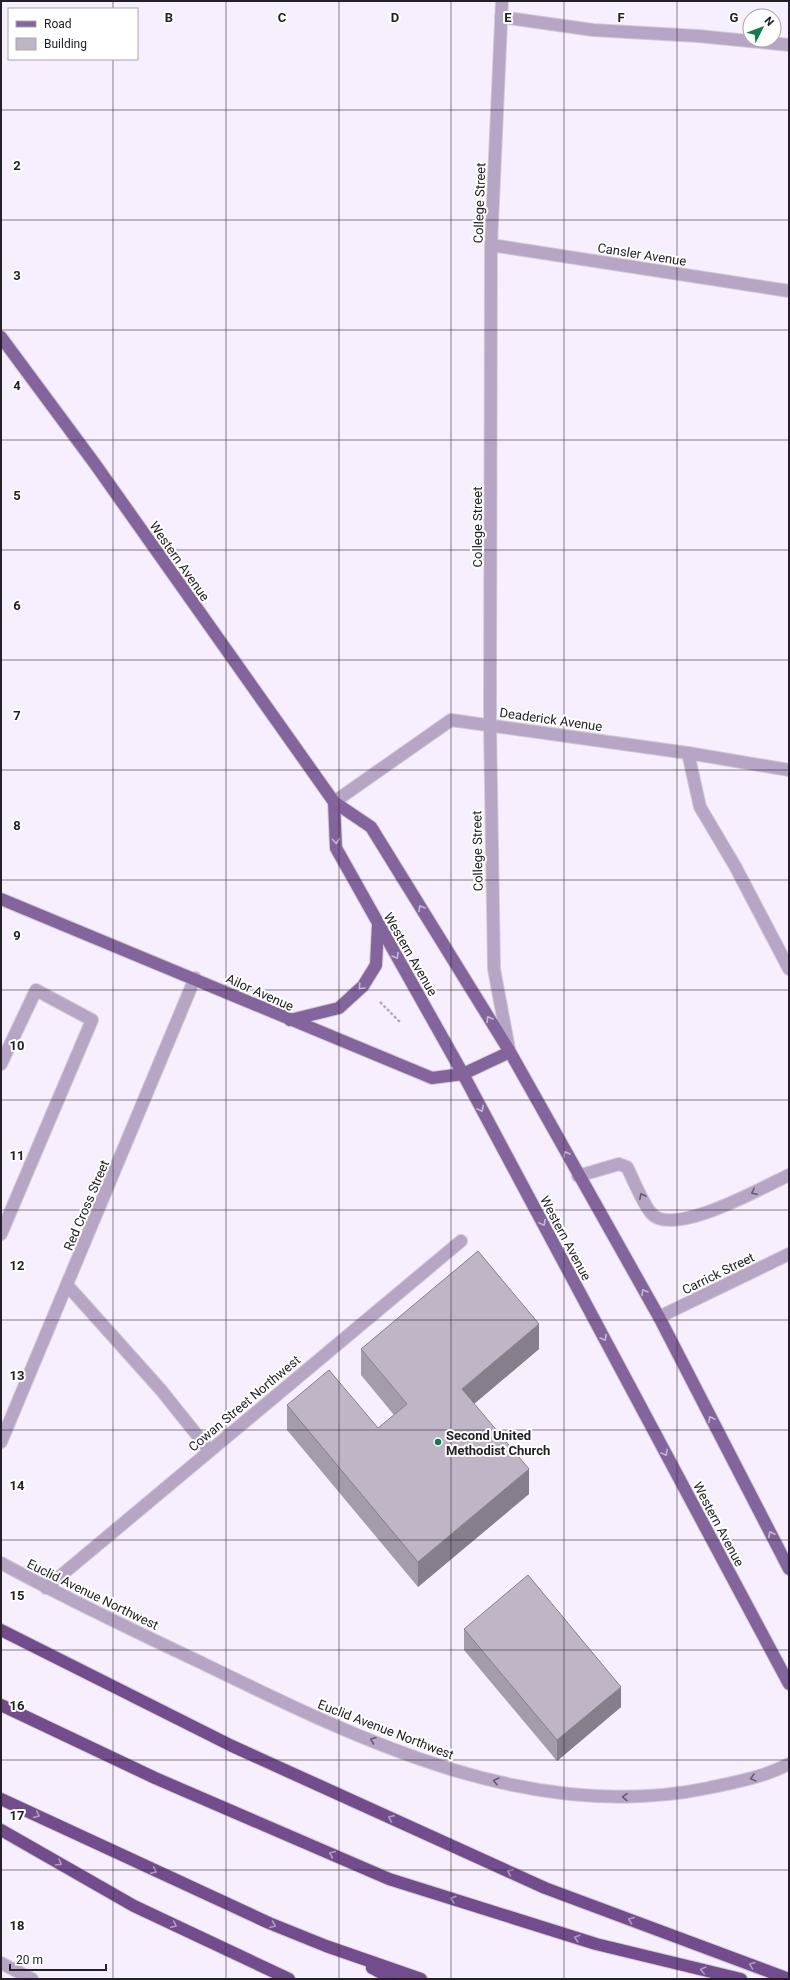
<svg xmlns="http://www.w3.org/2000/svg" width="790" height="1980" font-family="Roboto,sans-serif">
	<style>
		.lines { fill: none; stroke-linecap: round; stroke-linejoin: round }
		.lane-casing { stroke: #d1cad7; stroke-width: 14 }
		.street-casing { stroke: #d1cad7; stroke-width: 14 }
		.primary-casing { stroke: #d1cad7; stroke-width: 14 }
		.highway-casing { stroke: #d1cad7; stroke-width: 14 }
		.path { stroke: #b3acb9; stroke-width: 2.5; stroke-dasharray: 3 2; stroke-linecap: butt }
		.lane { stroke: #b7a5c5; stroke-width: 12 }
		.street { stroke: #b7a5c5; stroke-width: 12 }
		.primary { stroke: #84649c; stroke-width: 12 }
		.highway { stroke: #724c8c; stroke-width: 12 }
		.wall { fill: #a49cab }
		.shaded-wall { fill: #867f8b }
		.building { fill: #bfb5c7; stroke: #867f8b }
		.oneway { stroke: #c8b9d2 }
		.oneway2 { stroke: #665c6e }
		.oneway3 { stroke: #b19dc0 }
		.grid { fill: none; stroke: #242027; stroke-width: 1; stroke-opacity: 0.55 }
		.poi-dot { fill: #177951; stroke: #fff; stroke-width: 1.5 }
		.labels { text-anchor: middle; stroke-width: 4; stroke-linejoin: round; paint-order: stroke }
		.street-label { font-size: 13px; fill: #242027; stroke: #fff }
		.poi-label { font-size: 13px; font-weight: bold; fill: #242027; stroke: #fff; text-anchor: start }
		.grid-label { font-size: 13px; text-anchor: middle; font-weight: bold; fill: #242027; stroke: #fff; stroke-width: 4; stroke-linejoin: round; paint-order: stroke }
	</style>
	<rect width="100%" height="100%" fill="#f7effe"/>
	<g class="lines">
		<g class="lane-casing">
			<path id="lane" d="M501,17l92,13 105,6 91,9
				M688,753l12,54 35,59 54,103
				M1,1064l35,-74 56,30 -91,214
				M578,1176l41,-12 8,3c7,14 15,35 24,46 21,26 114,-27 138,-38
				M67,1285l94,105 48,60"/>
		</g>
		<g class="street-casing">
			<path id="street" d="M502,1l-11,244 -1,479 4,245 15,80
				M491,245l298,46
				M334,802l117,-82 237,33 101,17
				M659,1317l130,-63
				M1,1442l194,-464
				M1,1563c66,36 133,68 201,100 156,76 328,162 506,125 28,-6 56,-11 81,-24
				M46,1588l415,-347
				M1,1963l31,16"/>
		</g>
		<g class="primary-casing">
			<path id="primary" d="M1,337l94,127 239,338 37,25 139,225 149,265 130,252
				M334,802l2,46 127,226 326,610
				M1,899l431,179 31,-4 47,-22
				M290,1020l49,-12 24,-22 13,-21 2,-40"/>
		</g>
		<g class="highway-casing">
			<path id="highway" d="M1,1630l231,116 313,142 244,91
				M1,1705l154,73 234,101 207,65 145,35
				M1,1799l268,124 57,23 95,33
				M1,1830l133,76 155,73
				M372,1968l21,11"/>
		</g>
		<path class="path" d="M380,1002l21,21"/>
		<use href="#lane" class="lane"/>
		<use href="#street" class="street"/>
		<use href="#primary" class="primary"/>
		<use href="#highway" class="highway"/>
	</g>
	<path class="wall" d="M361,1349h178l-65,55 55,90 -111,93 -131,-157v-25l91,23 16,-13 -33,-40z
		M464,1629l157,78 -64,54 -93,-111z"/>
	<path class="shaded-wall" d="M539,1324v25l-77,65v-25z
		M529,1469v25l-111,93v-25z
		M621,1687v20l-64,54v-21z"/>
	<path class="building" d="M478,1251l61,73 -77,65 67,80 -111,93 -131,-157 42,-35 49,58 29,-24 -46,-55z
		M528,1575l93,112 -64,53 -93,-111z"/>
	<defs><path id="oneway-chevron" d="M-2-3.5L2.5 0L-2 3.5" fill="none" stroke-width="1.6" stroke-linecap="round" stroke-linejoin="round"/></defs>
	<g class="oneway">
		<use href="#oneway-chevron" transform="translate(336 841) rotate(86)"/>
		<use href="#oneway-chevron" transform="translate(421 908) rotate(-121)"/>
		<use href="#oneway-chevron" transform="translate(396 956) rotate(60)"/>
		<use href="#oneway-chevron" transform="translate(361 987) rotate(133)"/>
		<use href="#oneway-chevron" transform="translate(489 1019) rotate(-121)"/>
		<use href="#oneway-chevron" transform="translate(481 1109) rotate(62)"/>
		<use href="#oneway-chevron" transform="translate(566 1154) rotate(-119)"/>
		<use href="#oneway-chevron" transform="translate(543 1223) rotate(62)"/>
		<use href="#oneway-chevron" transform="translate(644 1292) rotate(-120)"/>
		<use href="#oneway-chevron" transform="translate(604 1338) rotate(62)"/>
		<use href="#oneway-chevron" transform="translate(711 1419) rotate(-117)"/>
		<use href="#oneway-chevron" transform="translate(665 1453) rotate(62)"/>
		<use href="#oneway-chevron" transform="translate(771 1534) rotate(-117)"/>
	</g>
	<g class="oneway2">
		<use href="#oneway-chevron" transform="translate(754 1192) rotate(154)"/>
		<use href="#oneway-chevron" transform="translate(642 1196) rotate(-117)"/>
		<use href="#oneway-chevron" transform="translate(373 1740) rotate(-159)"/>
		<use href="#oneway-chevron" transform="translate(753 1778) rotate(165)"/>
		<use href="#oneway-chevron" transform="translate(496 1781) rotate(-166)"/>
		<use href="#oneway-chevron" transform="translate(625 1797) rotate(-179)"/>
	</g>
	<g class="oneway3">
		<use href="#oneway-chevron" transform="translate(37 1815) rotate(24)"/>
		<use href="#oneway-chevron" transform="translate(391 1818) rotate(-156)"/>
		<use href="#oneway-chevron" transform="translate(332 1854) rotate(-157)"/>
		<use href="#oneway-chevron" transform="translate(59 1863) rotate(30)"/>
		<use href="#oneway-chevron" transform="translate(154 1871) rotate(25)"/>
		<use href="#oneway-chevron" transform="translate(510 1872) rotate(-156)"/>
		<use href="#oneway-chevron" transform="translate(453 1899) rotate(-163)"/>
		<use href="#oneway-chevron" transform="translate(631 1920) rotate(-159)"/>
		<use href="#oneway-chevron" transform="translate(174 1925) rotate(25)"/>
		<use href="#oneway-chevron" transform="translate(273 1925) rotate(22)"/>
		<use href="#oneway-chevron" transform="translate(577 1938) rotate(-163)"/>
		<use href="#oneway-chevron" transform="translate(752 1965) rotate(-159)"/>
		<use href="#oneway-chevron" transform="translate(703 1970) rotate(-167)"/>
	</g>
	<path class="grid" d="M113,1v8M226,1v1978M339,1v1978M451,1v1978M564,1v1978M677,1v1978M113,59v1920M1,110h788M1,220h788M1,330h788M1,440h788M1,550h788M1,660h788M1,770h788M1,880h788M1,990h788M1,1100h788M1,1210h788M1,1320h788M1,1430h788M1,1540h788M1,1650h788M1,1760h788M1,1870h788"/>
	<circle class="poi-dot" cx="438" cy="1442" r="4"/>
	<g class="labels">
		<g class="street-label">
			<text transform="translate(479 203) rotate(-88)" y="5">College Street</text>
			<text transform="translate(642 254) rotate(9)" y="5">Cansler Avenue</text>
			<text transform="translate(477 527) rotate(-90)" y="5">College Street</text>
			<text transform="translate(180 561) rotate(55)" y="5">Western Avenue</text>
			<text transform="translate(551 719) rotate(8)" y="5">Deaderick Avenue</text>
			<text transform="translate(477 851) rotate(-91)" y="5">College Street</text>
			<text transform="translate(411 954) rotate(60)" y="5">Western Avenue</text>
			<text transform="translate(260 992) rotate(24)" y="5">Ailor Avenue</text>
			<text transform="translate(86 1205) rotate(-67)" y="5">Red Cross Street</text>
			<text transform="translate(566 1238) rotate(62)" y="5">Western Avenue</text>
			<text transform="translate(718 1273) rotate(-26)" y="5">Carrick Street</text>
			<text transform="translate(244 1403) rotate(-40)" y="5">Cowan Street Northwest</text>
			<text transform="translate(719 1524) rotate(62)" y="5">Western Avenue</text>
			<text transform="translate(93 1594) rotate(26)" y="5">Euclid Avenue Northwest</text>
			<text transform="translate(386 1729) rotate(21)" y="5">Euclid Avenue Northwest</text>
		</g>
		<g class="poi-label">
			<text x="446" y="1440">Second United<tspan x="446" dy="15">Methodist Church</tspan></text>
		</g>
	</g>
	<g class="grid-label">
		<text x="169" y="22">B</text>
		<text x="282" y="22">C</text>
		<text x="395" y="22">D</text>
		<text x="508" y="22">E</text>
		<text x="621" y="22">F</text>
		<text x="734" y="22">G</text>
		<text x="17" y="170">2</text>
		<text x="17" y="280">3</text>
		<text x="17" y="390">4</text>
		<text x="17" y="500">5</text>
		<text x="17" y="610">6</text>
		<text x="17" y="720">7</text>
		<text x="17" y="830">8</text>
		<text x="17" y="940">9</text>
		<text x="17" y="1050">10</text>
		<text x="17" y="1160">11</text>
		<text x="17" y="1270">12</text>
		<text x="17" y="1380">13</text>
		<text x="17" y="1490">14</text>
		<text x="17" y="1600">15</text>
		<text x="17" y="1710">16</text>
		<text x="17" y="1820">17</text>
		<text x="17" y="1930">18</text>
	</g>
	<rect width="790" height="1980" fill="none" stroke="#242027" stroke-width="4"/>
	<rect x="8" y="8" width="130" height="52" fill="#ffffff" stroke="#a7a6a9"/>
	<rect x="16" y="21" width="20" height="6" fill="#84649c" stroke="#a7a6a9"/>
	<text x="44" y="28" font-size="12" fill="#242027">Road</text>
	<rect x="16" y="38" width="20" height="12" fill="#bfb5c7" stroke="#a7a6a9"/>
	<text x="44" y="48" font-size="12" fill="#242027">Building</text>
	<g transform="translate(762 28) rotate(48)"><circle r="19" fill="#ffffff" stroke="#a7a6a9"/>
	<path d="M0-3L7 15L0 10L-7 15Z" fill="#177951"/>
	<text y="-6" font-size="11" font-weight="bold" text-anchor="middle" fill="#242027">N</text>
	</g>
	<path d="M10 1964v6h96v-6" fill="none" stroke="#242027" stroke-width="2"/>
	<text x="16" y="1964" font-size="12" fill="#242027" stroke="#ffffff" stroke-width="3" paint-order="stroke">20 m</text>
</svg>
